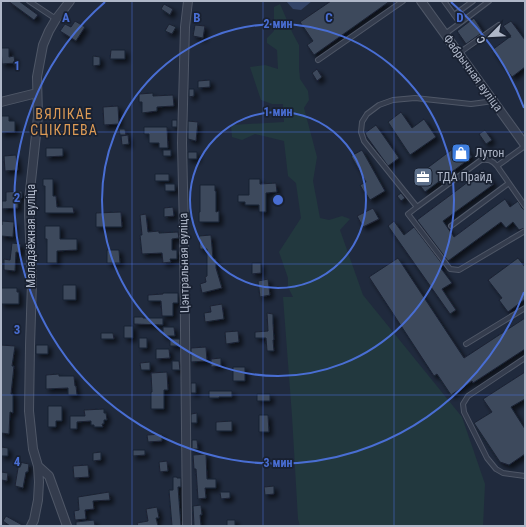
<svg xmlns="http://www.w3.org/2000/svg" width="526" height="527" font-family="'Roboto Condensed',sans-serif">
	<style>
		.green { fill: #22383e }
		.water { fill: #324366 }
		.building { fill: #3c485c; stroke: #1b2333; filter: url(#shadow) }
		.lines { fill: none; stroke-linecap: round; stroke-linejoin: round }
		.lane-casing { stroke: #4f5767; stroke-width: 6 }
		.street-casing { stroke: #4f5767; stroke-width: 10 }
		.lane { stroke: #343c4d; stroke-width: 4 }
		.street { stroke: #343c4d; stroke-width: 8 }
		.grid { fill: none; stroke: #496ed3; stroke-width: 1; stroke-opacity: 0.55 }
		.ring { fill: none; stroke: #496ed3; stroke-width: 2 }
		.labels { text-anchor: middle; stroke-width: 3.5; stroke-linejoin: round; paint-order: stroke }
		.street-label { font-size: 12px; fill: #afb7c8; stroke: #192131 }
		.poi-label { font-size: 12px; fill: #afb7c8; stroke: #192131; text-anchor: start }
		.quarter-label { font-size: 14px; letter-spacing: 1px; fill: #dd9b56; stroke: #192131 }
		.grid-label { font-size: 13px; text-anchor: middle; font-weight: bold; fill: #496ed3; stroke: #192131; stroke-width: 3.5; stroke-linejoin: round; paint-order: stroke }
		.centre { fill: #496ed3; stroke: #192131; stroke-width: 2 }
		.ring-label { font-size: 12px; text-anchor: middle; font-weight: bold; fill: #496ed3; stroke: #192131; stroke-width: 3.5; stroke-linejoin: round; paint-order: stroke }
	</style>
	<defs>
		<filter id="shadow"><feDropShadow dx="3.5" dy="3.5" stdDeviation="2" flood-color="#0009"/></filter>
	</defs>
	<rect width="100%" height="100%" fill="#202a3d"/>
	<path class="green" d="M280,4l13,30 6,11v23l1,11 8,12 1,9 -5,8 13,49 -4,24 7,37 9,2 13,-4 8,3 -10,11 23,65 99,122 23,67 -2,42h-183l-2,-7 -6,-103 -9,-119h10l-5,-10v-9l-9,-26 22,-34 -5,-35 -8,-7 -4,-35 -29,-7 -13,6 -10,-3 -1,-12 53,-3 -1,-18h-11l-11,-4 -11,-33 15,-2 13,4 -1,-19 -10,-7v-5l7,-7v-24z"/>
	<path class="water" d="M286,1h26l-11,9 -8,-1z"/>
	<path class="building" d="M8,1h11l19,14 -4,5z
		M331,1h59l-76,54 -7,-10 6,-4 -13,-19z
		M164,4l9,5 -3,6 -9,-6z
		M474,18l9,14 -17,12 -9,-13z
		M75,21l10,6 -9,14 -16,-10 5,-7 6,3z
		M511,21l14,19v27l-13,10 -20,-27 19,-14 -8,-10z
		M169,24l7,3 -4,7 -7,-3z
		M195,25l10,1 -2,12 -10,-2z
		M1,48h8v9l5,-1 1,7 -13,1z
		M111,50h14v9h-15z
		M93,56l7,1v8l-7,1z
		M317,69l5,8 -5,4 -5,-8z
		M210,80v7l-12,1v-7z
		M189,89h5v7l-5,1z
		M153,93v3l20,-1 1,11 -17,1v4l-15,2v-11h-3v-8z
		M118,106l1,18 -15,1 -1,-18z
		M401,112l11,16 12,-9 12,18 -26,18 -22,-33z
		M1,116h8v5h6v11l-14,1z
		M172,120h5v7h-5z
		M188,121l10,1 -2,19 -8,-2z
		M376,125l23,33 -11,8 -21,-29 -2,-4z
		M144,127h23l1,21h-9v-5h-10v-9h-5z
		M119,129h6l1,6h-6z
		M485,130l7,10 -6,4 -7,-10z
		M128,135l1,9 -7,1 -1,-9z
		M462,142l10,15 -47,35 -10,-13 8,-5 -1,-2z
		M46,148h17v8l-17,1z
		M163,150h8v6h-8z
		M362,150l23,41 -15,9 -5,-8h-1l-4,-7 6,-3 -15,-26z
		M188,152h9v7h-9z
		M16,155l2,15 -13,1 -1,-15z
		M484,170l10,14 -51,37 11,16 51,-38 5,8 8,-6 4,7 3,2v18l-6,2 -6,-8 -7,6 -5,-6 -53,39 -31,-41z
		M155,174h14v7h-14z
		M43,179h10v17h3l1,11h16l1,6h-29v-27h-2z
		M249,179h11v5l16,-1 1,9 -11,1v19h-7v-7h-14v-3h-7v-7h11z
		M165,184h10v7h-10z
		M200,185h15v6h1v21l3,-1v11h-20v-10h1z
		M22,191v7h-4v10l-16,1v-8h4v-9z
		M401,193l4,5 -4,3 -4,-5z
		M173,207l1,9 -10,1v-9z
		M373,208l6,11 -16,8 -6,-11z
		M121,212l1,15h-26v-14z
		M146,214l2,18 11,-1v2l19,-1 1,6 -7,1v11h5v9h-7l1,3 -8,1 -1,-10 -20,1 -2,-19h2l-2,-20z
		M2,221l12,1 -1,15 -12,-1v-11h1z
		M394,221l10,14 10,-8 29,38 -3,2 12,16 -10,6 14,21 -6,4 -62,-88z
		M45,226h15v13h17v11l-20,1v12h-10v-24h-2z
		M211,235l2,24h3v9l6,20 -20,5 -2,-9 6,-2 -1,-5 2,-1v-27h-7l-1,-13z
		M12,243l9,1 -1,9 -4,-1 -1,19 -11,-1v-11l6,1z
		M107,250h12l1,13h-13z
		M398,258l66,100 61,-40v31l-52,34 -1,-2 -21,14 -14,-21 -3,2 -65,-99z
		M518,258l7,9v32l-17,13 -9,-12 3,-2 -14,-18z
		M252,263h9v10l-9,1z
		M268,279l2,16 -10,2 -2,-16z
		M63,285h13v15h-13z
		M1,288h16v4h2v12h-18z
		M163,293h15v10h-5v13h-11l-1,-15h-13v-6l15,-1z
		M222,304l2,15 -19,3 -1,-9 7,-1 -1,-6z
		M267,313l6,1v9l1,17h-1l1,11h-7l-1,-13h-11v-6l13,-1z
		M134,317h9v1h20v7l-29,-1z
		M124,326h9v12h-9z
		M163,327h11l1,9h-12z
		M238,331l1,11 -13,2 -1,-12z
		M101,333h12l1,6h-13z
		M139,338h8v10h-8z
		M170,339h10v7h-10z
		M1,345l14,1 -3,20h2l-3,28h2v19l-3,-1 -1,22 -8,-1z
		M36,345h12v9h-12z
		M206,347l1,14 -16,1v-14z
		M156,349h13l1,9 -14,1z
		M221,358v8l-10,1v-8z
		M172,361h7l1,9h-8z
		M150,362v8h-9l-1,-7z
		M233,367h12v14h-12z
		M167,372l1,18h-4v19h-13v-17h1l-1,-19z
		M525,372v27l-14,8 14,22v25l-16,11 -9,-3 -26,-39 18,-11 -9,-13z
		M59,374v2h15l1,10h1l1,9h-9v-7l-22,1v-14z
		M191,383h5v10h-5z
		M209,391h23v6h-13v1h-10z
		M257,394h13v7h-13z
		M48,406h14v15h-6v6h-8z
		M104,409v4h2l1,7h-3v4h-2l1,3h-9v-2h-3v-4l-14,1v7h-7v-13h15l-1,-6z
		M197,413v10h-6v-9z
		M259,415h9l1,17h-10z
		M232,421v10h-16v-9z
		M162,434v7l-14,1 -1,-7z
		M192,440h5l1,9h-6z
		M1,447l7,1v8h-7z
		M133,450h12v5l-12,1z
		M101,452v8l-8,1v-8z
		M206,454l1,25h9v9h-11l1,10 -8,1 -2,-30h-2l-1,-14z
		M167,461l1,10 -8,1 -1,-10z
		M19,462l10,2 -1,8h-2l-3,16 -8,-2z
		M88,465l1,12 -15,1 -1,-12z
		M1,472l7,1 -1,8 -6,-1z
		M173,477h4v1h4v9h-3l3,39h-9l-3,-36h4z
		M274,486v8l-9,1 -1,-8z
		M109,492l1,8 -17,1 1,8 -9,1 1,9 -11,1 -1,-9 5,-1 -1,-13z
		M220,492h10v6l-9,1z
		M201,505l1,10h-2l1,11h-7l-1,-20z
		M157,507l2,11h-3l2,8h-20l-1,-3 11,-2 -2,-12z
		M6,516l18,10h-14l-7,-5z
		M94,520l1,6h-19v-4z
		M227,520h8v6h-8z"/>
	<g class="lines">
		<g class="lane-casing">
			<path id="lane" d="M29,1l27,18
				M444,1l16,22 29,-22
				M454,15l19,-14
				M445,34l15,-11
				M459,53l40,-28
				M318,60l85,-59
				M493,101l-14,2 -8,1 -56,-6 -22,2 -14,5 -12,9 -5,8 -1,10 3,9 53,66 64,-47c7,-1 11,0 16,6l28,-20
				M497,166l28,40
				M417,207l-9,7 42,55 9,1 66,-39
				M451,226l58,-43
				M466,344l59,-36
				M525,358l-57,38 -5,8 1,8 23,46 9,11 7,4 22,3"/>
		</g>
		<g class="street-casing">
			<path id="street" d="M421,1l104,144
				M1,102l36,-9
				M38,466l11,10 18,50
				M31,526l3,-6 4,-20 1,-18 -1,-16 -5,-17 -4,-38 1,-65 2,-64 -3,-67v-15l9,-84 -1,-39 6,-32 6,-14 7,-12 14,-18
				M187,526l-3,-294 -2,-89 3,-116 3,-26"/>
		</g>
		<use href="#lane" class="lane"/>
		<use href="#street" class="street"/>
	</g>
	<path class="grid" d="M132,1v525M263,1v525M394,1v525M1,132h524M1,264h524M1,395h524"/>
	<g class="ring">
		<circle cx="278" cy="200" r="88"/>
		<circle cx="278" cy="200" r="176"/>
		<path d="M524 292A263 263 0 1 1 105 2M451 2A263 263 0 0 1 524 108"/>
	</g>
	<defs>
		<g id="shop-square" transform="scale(1)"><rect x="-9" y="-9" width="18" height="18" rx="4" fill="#3f7fe0" stroke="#192131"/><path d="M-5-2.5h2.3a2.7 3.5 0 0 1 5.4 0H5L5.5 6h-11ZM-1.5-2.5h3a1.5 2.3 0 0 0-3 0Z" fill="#fff"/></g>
		<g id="office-square" transform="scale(1)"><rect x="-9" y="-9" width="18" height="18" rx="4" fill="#5c6f8a" stroke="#192131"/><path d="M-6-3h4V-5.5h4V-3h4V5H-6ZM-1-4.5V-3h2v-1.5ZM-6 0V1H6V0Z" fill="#fff"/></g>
	</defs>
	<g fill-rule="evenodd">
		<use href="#shop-square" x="461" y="153"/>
		<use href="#office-square" x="423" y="177"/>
	</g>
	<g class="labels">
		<g class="street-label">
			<text transform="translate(473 73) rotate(54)" y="4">Фабрычная вуліца</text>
			<text transform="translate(31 236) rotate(-90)" y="4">Маладзёжная вуліца</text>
			<text transform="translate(184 263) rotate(-91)" y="4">Цэнтральная вуліца</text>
		</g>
		<g class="poi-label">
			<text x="475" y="157">Лутон</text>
			<text x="437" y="181">ТДА Прайд</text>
		</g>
		<g class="quarter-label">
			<text x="64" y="119">ВЯЛІКАЕ<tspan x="64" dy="16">СЦІКЛЕВА</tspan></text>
		</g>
	</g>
	<g class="grid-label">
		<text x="66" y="22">A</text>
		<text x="197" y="22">B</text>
		<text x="329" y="22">C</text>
		<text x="460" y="22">D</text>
		<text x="17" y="70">1</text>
		<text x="17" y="202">2</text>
		<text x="17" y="334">3</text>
		<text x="17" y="466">4</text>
	</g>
	<circle cx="278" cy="200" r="6" class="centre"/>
	<g class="ring-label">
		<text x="278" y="28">2 мин</text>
		<text x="278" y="116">1 мин</text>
		<text x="278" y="467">3 мин</text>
	</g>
	<rect width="526" height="527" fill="none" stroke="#afb7c8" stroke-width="4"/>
	<g transform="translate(490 36) rotate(246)" stroke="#192131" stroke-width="3" paint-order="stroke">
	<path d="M0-3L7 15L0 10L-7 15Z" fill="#afb7c8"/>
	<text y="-6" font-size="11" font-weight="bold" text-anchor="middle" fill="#afb7c8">С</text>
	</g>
</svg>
